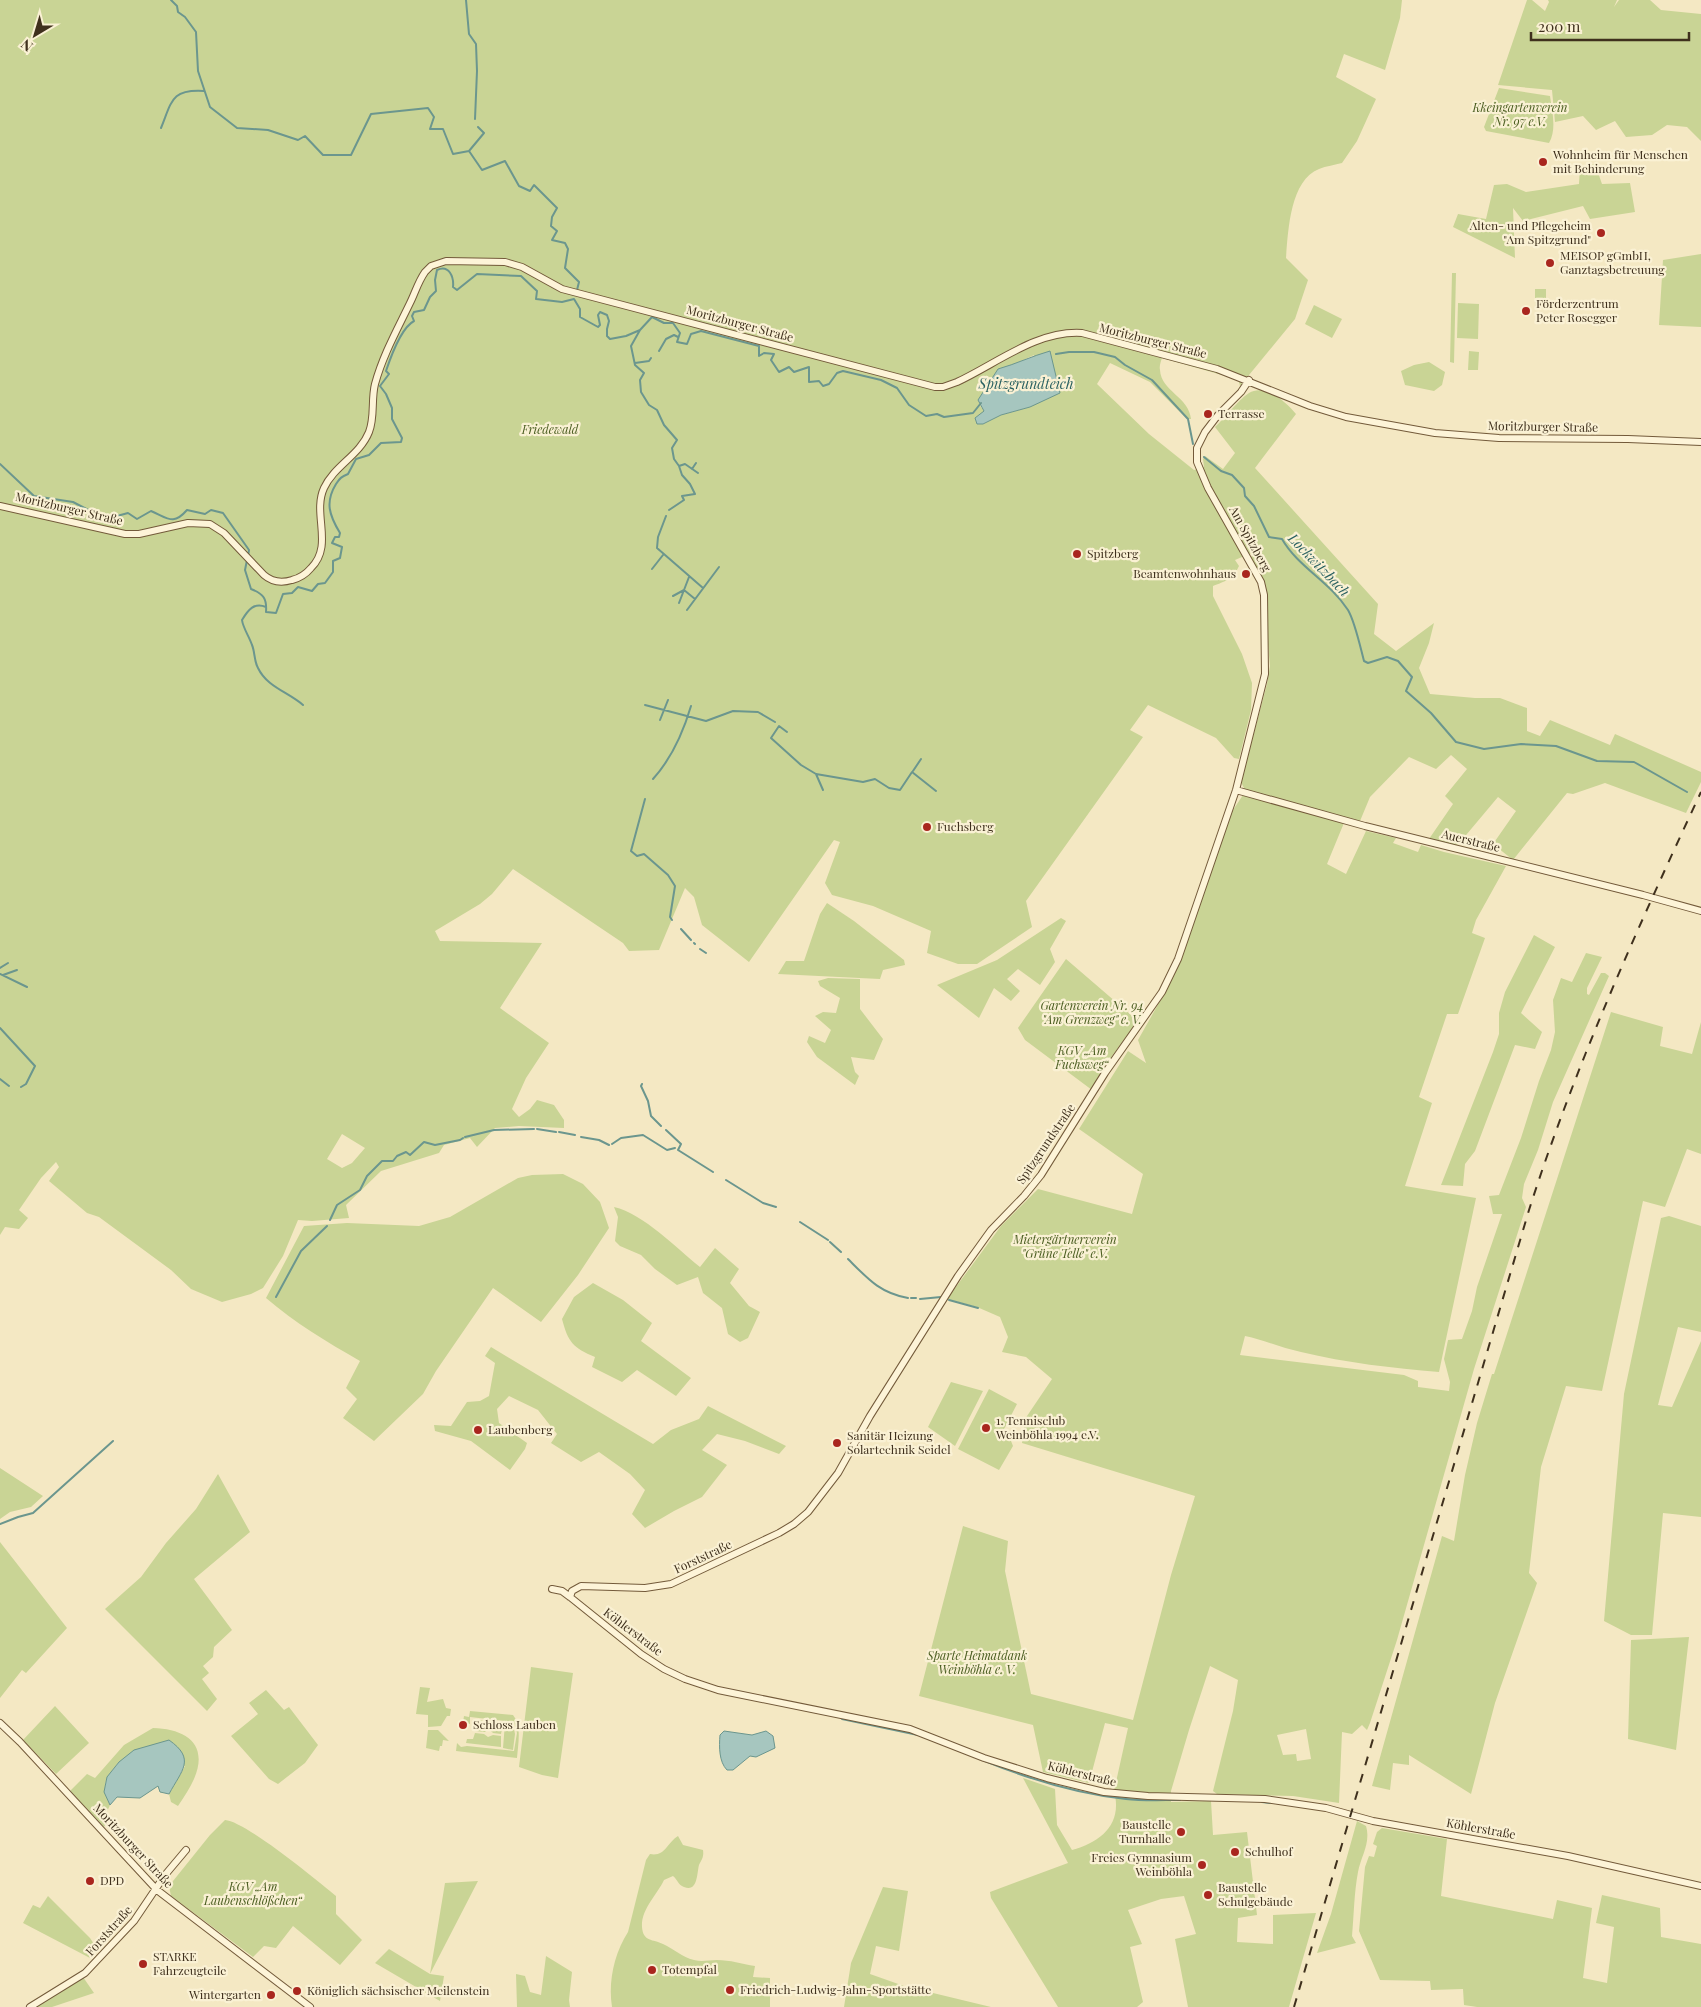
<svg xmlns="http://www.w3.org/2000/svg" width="1701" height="2007" font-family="'Playfair Display',serif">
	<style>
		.green { fill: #c9d495; fill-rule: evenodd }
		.water { fill: #a6c6bf; stroke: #6b968e }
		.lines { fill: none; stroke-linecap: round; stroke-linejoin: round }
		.stream { stroke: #6b968e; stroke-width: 2 }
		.secondary-casing { stroke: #735a3a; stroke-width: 8 }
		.secondary { stroke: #fdf4d8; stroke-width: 6 }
		.rail { stroke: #3f301d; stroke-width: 2; stroke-dasharray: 9 9; stroke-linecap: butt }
		.poi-dot { fill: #a9261e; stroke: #faf1d4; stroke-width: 2 }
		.labels { text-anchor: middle; stroke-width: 4.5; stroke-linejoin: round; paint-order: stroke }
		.park-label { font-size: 12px; font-style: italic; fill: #4b5e21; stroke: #faf1d4 }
		.poi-label { font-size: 12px; fill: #3f301d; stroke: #faf1d4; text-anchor: start }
		.street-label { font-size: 12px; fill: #3f301d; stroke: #faf1d4 }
		.water-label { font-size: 14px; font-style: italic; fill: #2a6161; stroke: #faf1d4 }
	</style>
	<rect width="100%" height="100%" fill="#f4e8c3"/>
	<path class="green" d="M0,0h1402l-2,18 -15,52 -41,-16 -8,23 40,22 -19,42 -15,22c-7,2 -16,3 -23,6 -29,11 -31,63 -33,89l22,22 -13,39 -55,67 -1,-4 -3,-3 -74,-21c-1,3 -3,8 -2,12 1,21 29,27 31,49h-4l-37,-37 -40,-19 -13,21 52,50 45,36 10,-3 -1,-8 2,-3 18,13 12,-16 -20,-26c11,-10 22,-26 34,-34 16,-10 37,9 47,21l-41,54 123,136 -4,30 22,17 38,-28 -5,20 -10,25 11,26 45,4h25l27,10v23l13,5 10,-16 60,25 5,-11 86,38v10l-15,31 -81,-30 -32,11 -6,-1 -54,67 -20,-16 23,-33 -18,-14 -42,50 -27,-8 24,-35 -8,-8 22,-27 -16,-14 -15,14 -27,-12 -39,40 -10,24 -14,-3 -19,46 19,10 20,-43 30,7 -3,5 25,9 3,-7 23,7 62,14 -30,54 -4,13 13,5 -27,76h-11l-28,83 13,6 -27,83 71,12 -37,174c-46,-4 -93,-9 -138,-20 -19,-4 -37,-12 -56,-16l-5,19 164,20 14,6v6l31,4 1,-9 -6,-23 4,-19 14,-1 10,-28 5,-24 25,-73h-9l-4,-18 10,-1 22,-57 18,-57 12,-31 4,-18 -2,-32 8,-22 11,4 14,-29 16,4 -15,31v6l2,1 12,-22h4l4,3 -56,126 -15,48 -14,34 -2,14 4,9 -52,162 -77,271 -27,83 -3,7 -5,-5 -10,9 -10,-2 -3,71 -46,-7 -76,-2 -4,-3 20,-80 5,-31 -28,-14 -21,64 -18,61v11l40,-1 2,34 34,-3 10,83 -19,3 -1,24 36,2v-29l43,-2 -27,94h-101l-13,-68 21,-5 -12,-38 -23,3 -33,11 14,34 -12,3 13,55 -6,5h-79l-67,-109 -1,-6 78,-29 -45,-85 32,11 2,36 15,25c29,-8 51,-26 42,-59l14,-63 -23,-5 -16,60 -46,-11 -10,-47 -114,-29 44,-170 45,15 -3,30 26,123 102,26 38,-145 24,-79 -173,-53 3,-24 27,-40 -26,-22 -24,-5 6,-15 -8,-20 -23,-10 -30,-8 54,-73 37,-37 94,25 11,-40 -64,-45 49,-78 18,12 -8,-23 35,-62 8,-19 50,-146 12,-18 1,-7 -3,-6 26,-98 3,-18 -8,-87 -11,-22 5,-6 -21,9 4,6c-6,13 -13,15 -26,20v10l29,58 10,29 -1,27 -12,49 -5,-1 -18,-20 -68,-33 -18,25 13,7 -117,164 6,26 -55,37h-19l-31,-11 4,-22 -58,-25 -41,-11 -7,-12 15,-41 -6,-2 -85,122 -47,-37 -8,-28 -9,-9 -26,62 -30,1 -6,-8 -110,-74 -21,25 -12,10 -45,27 5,10 102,2 -42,65 49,35 -23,35 -14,31 7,8 11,-8 7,-9 17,5 10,15v8l-45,-2 -24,2 -18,19 -7,-9 -26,7 -5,8 -58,18 -35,34 3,13 -37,3 -14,-1 -15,36 -20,32 -12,6 -29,8 -31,-13 -20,-19 -72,-53 -12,-4 -38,-32 10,-14 -3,-5 -15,16 -22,32 9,8 -9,11 -14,-2 -5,8zM1034,355l-4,52 -29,8 -18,9 1,-13 -5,-7 19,-35 15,-4zM342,1134l23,14 -13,15 -10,5 -15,-9zM1306,1729l5,30 -14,2 -1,-7 -13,1 -6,-20z
		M1527,0h5l13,11 4,-9 -1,-2h69l-3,7 5,-7h31l11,10 40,4v127l-14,-14 -20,-2 -15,10 -26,2 -11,-16 -19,9 -13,-14 -28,6 -3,-32 -54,-5z
		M1499,88l51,8c2,15 7,33 -1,47l-63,-12 -2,-4z
		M1595,164l7,20 28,-1 5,29 -45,7 -7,-13 -60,15 -10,-13 2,50 -62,-31 5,-13 28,5 8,-34 13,-1 19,8 53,-8 1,-17z
		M1701,254v73l-42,-2 4,-65z
		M1452,273h4l-2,90 -4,-1z
		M1535,289h11v20h-11z
		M1458,303l21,1 -1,35 -21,-1z
		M1314,305l28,14 -10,19 -27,-14z
		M1469,351l10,1 -1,18h-10z
		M1429,362l16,10 -3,13 -8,6 -29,-6 -4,-14 13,-6z
		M827,903l27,18 50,39 1,5 -22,5 -3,9 -102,-5 8,-13h18l16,-47z
		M1061,918l5,3 -16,28 5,13 -15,23 -22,-16 -11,10 13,12 -9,10 -17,-13 -15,30 -42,-33 60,-25z
		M1534,935l21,12 -34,66 21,19 -7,17 -20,-4 -40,106 -10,13 -2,22 -22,-1 52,-133 6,-18v-21l6,-21z
		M1066,959l72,62 -26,35 -20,34 -67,-50 -7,-12z
		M828,978l32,1v30l23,30 -9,21 -23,-3 4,15 4,4 -4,9 -38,-28 -10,-15 2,-6 16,7 6,-13 -16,-14 8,-4 13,1 4,-15 -20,-12 -2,-5z
		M1611,1012l52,15 -3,19 32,8 9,-32v132l-14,-5 -22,58 -22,-6 -41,190 -36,-5 -25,81 -12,106 8,10 -42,120 -24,91 -62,-39v10l-16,-2 -3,27 -18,-4 70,-250 12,5 11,-66 12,-52 15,-49h2z
		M563,1174l20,10 17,18 9,26 -31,47 -37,47 -48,-34 -57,83 -13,23 -49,47 -31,-23 14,-19 -11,-11 14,-27c-33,-19 -65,-38 -94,-63l38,-72 43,-3 72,3 31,-9 68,-39 14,-3z
		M614,1207c30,7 62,41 86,60l15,-19 24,21 -9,14 19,23 11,6 -12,26 -8,4 -12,-8 -6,-26 -19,-15 -5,-16 -21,8 -22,-16 -14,-14 -21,-9 -5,-5 3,-24z
		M1669,1216l32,10v106l-23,-5 -20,78 14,2 29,-66v176l-38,-4 -11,122h-21l-27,-14 20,-227 37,-176z
		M593,1283l30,17 29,23 -11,18 50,37 -15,18 -39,-26 -15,12 -30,-15 3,-10c-22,-9 -27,-15 -33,-38l12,-22z
		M491,1347l162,97 18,-14 28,-11 9,-13 78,40 -7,8 -34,-13 -28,-7 -15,16 25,15 -25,32 -28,14 -29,17 -13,-14 13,-24 -15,-16 -31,-22 -18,10 -30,-19 6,-9 -19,-24 -29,-14 -12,13 2,14 28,20 -2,6 -15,21 -39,-29 -36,-10 -1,-6 17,1 16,-24 13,-1 9,-5 6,-33 -10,-7z
		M951,1382l32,9 -28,55 -27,-19z
		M989,1389l28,15 -16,31 10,6 2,5 -14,24 -41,-21z
		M0,1468l43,28 -12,11 -21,5 -10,7z
		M218,1474l32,58 -56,47 38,51 -18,17 -1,10 -10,9 6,7 -7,6 15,20 -10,12 -102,-102 36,-32 25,-34 30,-34z
		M0,1542l67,86 -41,45 -4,-3 -22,28z
		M1689,1637l-13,113 -48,-11 3,-99z
		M531,1667l42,6 -15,105 -16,-3 -23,-8z
		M420,1687l10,1 -3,14 16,-3 3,9 5,1 -1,7h-3l-6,10 -13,1v-12l-12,-1z
		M266,1690l18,20 5,-3 29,38 -13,18 -27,21 -9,-5 -38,-43 27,-22 -9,-11z
		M55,1706l34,37 -33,31 -33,-34z
		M470,1711l43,4c9,11 5,29 4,43l-61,-7 1,-8 4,4 6,-1 47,5 3,-18 -3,-11 -44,-5v7l-7,-2 1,-6 5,1z
		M476,1720l27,3 -2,11 -8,-1 -4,-4 -4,3 -10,-1v-6l-3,-1 1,-3z
		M505,1723l8,1 2,10 -2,16 -10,-2z
		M153,1728c33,1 56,16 41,51 -4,9 -10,18 -16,27l-7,-4 -2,-8 16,-28 -66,-4c-13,16 -19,23 -9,43l-5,11 2,6 -3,5 -34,-36 17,-17 8,4 29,-33z
		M428,1730h10l11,11 -6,-1 -1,6h-2l-1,5 -13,-3z
		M475,1733l9,1 4,3 5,-2 8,1v11l-35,-4 1,-4h6z
		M225,1820c20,1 93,61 111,76v18l26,26 -22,25 -47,-39 -17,22 -12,-2 -11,11 -82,-61 -2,-10 41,-51z
		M1357,1821l9,5c5,17 -5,30 -8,46 -4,21 -4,43 -6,64l4,7 -39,10 14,-39z
		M1382,1828l65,11 -6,57 112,23 4,-19 35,8 -9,70 24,5 7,-56 -18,-4 6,-28 58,13 1,29 40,7v63h-224l-13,-2 -1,-16 -32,1 -1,-9 -50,-1 -21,-49 6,-64 4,-11 5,1 3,-11 -4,-2 4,-12z
		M678,1836l5,9 20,5c1,7 -1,9 -4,15 -2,7 -1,28 -15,22 -6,-2 -6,-7 -11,-11l-9,4c-7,15 -23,29 -22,47 1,15 11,12 21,17 11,5 19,13 31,16 8,2 15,0 23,0 13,0 25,4 38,6l-2,11 17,1v29h-158c-4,-25 2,-53 16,-75l18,-72 4,-6c15,3 17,-11 28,-18z
		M478,1881l-48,93 14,2 -4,25 -65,-38 14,-14 41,25 15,-91z
		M883,1887l25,4 -9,60 -23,-5 -6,28 34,12 87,21h-147l7,-44z
		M48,1896l42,42 8,12 -8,8 -67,-35 10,-18 7,3z
		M546,1956l26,16 -3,28 1,7h-53l-1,-33 9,2 5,16 11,3z
		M83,1977l11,16 -42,14h-16z"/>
	<path class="water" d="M1050,351l10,42 -30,14 -29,8 -18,9h-6l-2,-6 9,-7 -6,-11 20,-31c18,-5 34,-13 52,-18z
		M724,1731l28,4 14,-4 7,5 2,12 -19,9 -6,-1 -17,14h-6c-8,-8 -8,-23 -7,-35z
		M169,1740c27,19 13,30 0,54l-9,-2 -2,-6 -18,12 -23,-1 -7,8 -6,-13 3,-15 12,-15 15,-12z"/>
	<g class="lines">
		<path class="stream" d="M171,0l6,6 1,6 7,5 11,15 2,39 12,36 27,21 31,2 30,10 7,-4 18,19h28l20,-41 57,-6 6,9 -4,12h13l10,25 16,-3 13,19 23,-9 14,25 11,5 4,-6 23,23 -5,9 -1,9 6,5 -5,9 13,3 3,6 -3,19 14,14 -2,8
			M466,0l3,34 7,10 1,27 -2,48
			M161,128c11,-27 10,-39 43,-37
			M469,151l15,-18 -6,-6
			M640,330l-9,16 4,19 9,8 -4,7 1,12 8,13 8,5 7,15 13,15 -5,8 2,11 5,7 3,9 8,9 5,10 -13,2 2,4 -15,10
			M659,351l7,-12 8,-4 4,2
			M1056,354l13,-2h25l21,5 10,8 27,15 36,39 5,25
			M635,363l14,-2 2,-3
			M1204,457l17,14 11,4 12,13 1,8 9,10 15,31 13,2c16,28 48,43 66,71 7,12 12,36 16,51l4,2 19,-6 11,4 14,16 -6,14 25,22 25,29 28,7 37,-5 35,2 41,15 37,1 53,30
			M0,464l34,32 39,6 33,17 22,-6 9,6 14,-8c17,7 22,15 36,-1l18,4 6,-4 12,3 26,37 -1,6
			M679,466l6,-2 13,9
			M692,469l4,-6
			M666,516l-8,21 -1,11 46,40
			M247,560l-2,10 6,19c13,5 16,10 15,23l10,1 7,-19 9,-1 6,-6 14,4 6,-7 7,-1 8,-11v-11l7,-3 2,-11 -10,-4 3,-6h4l1,-4c-11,-18 -15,-31 -4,-49 4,-6 5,-7 12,-10l8,-15 13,-4 12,-12 20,-1 1,-4 -10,-19v-11l-6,-14 -6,-8 9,-12 -3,-3c5,-15 15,-43 28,-50l-2,-5 2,-4 10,-2 6,-13 6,-6 -1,-11 2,-10c12,-6 17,7 16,17l4,3 20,-16 44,2 16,15 -1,8 26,3 12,-3 6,10v8l18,10 2,-2 -2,-10 2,-3 7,3 2,6 -2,8v7l3,3 16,-3 14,-6 12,-13 12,6h9l7,10 -3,9 10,2 4,-10 10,-3 58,15v10l5,-3 10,1 -3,6 8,12 10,-5 5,5 15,-5v15l10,-1 4,5 6,-2 8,-11 6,-2 38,9 16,8 12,17 17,11 11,-2 7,3 29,-4 8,-10
			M652,569l11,-14
			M673,596l11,-6 11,9
			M679,603l10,-26
			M266,607c-12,-5 -18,3 -24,13 1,8 7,16 10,25 3,7 2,16 6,23 9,19 30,24 45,37
			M687,610l32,-43
			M645,705l61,16 27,-10 25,1 17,10
			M660,720l8,-20
			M787,732l-8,-6 -8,12 30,27 15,9 47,8 12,-3 14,9 11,2 12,-18 24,19
			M913,771l8,-12
			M816,774l7,16
			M653,779c19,-21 30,-46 38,-73
			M645,799l-14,52 6,5 7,-2 24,21 7,11 -5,31 2,3
			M681,929l10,11
			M694,943l1,1
			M700,949l6,4
			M0,968l8,-5
			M0,974l27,13
			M3,975l14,-5
			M0,1028l35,38 -9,18 -5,3
			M0,1079l9,7
			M642,1084l-1,2 7,15 3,15 10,10
			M537,1129l19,3
			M666,1130l15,14 -3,6 35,22
			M559,1132l16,3
			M465,1137l29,-7 40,-1
			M581,1137l18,3 10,5
			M612,1144l9,-6 22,-3 24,15 8,-2
			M726,1180l37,23 13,4
			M330,1220l7,-15 23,-15 7,-14 15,-15h11l4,-5 9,-4 4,3 14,-13 11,3 25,-5 3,-2
			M800,1222l28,18
			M830,1242l11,10
			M848,1259c20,20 32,34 60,39
			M276,1297l25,-46 26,-25
			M911,1298h5
			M920,1299l21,-2
			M949,1300l29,8
			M0,1524l18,-7 15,-4 80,-72
			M842,1719l76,16
			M985,1761c44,18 93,33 141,38 17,2 36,1 54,1
			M1262,1802l8,1"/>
		<g class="secondary-casing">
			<path id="secondary" d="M0,506l125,28h14l49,-11 22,1 14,9 40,42c8,7 18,8 28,5 8,-2 14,-6 19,-12 23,-23 1,-54 13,-80 10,-22 36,-33 45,-56 6,-15 2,-32 6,-48 8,-29 22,-54 35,-81 5,-10 8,-21 15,-31l6,-6 15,-5 59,1 17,5 40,22 373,98h8l14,-5c39,-18 80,-52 125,-49l135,36 93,37 36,11 89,16 64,5 129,1 73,3
				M1236,790l129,36 278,69 58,16
				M552,1589l10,2 8,6 71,57 23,15 21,10 33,11 192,39 74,29 63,20 57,14 44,4 117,3 61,9 47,13 195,35 133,30
				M570,1597l2,-6 9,-5 64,2 26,-4 108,-51 15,-9 14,-12 30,-39 32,-57 88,-140 33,-46 33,-34 17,-21 64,-102 57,-81 16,-33 58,-169 29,-116 -1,-79 -3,-13 -53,-94 -11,-26v-14l8,-16 13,-17 23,-23 8,-12
				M0,1723l20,19 137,148 153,117
				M30,2007l55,-34 49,-52 31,-46 21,-25"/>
		</g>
		<use href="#secondary" class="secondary"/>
		<path class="rail" d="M1294,2007l235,-797c46,-144 108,-281 172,-418"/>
	</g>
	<g class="poi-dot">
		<circle cx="1543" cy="162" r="5"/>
		<circle cx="1601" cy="233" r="5"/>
		<circle cx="1550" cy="263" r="5"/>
		<circle cx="1526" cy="311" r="5"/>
		<circle cx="1208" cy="414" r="5"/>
		<circle cx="1077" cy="554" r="5"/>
		<circle cx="1246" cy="574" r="5"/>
		<circle cx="927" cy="827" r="5"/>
		<circle cx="986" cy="1428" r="5"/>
		<circle cx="478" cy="1430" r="5"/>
		<circle cx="837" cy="1443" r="5"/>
		<circle cx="463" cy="1725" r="5"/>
		<circle cx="1181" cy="1832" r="5"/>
		<circle cx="1235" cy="1852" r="5"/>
		<circle cx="1202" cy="1865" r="5"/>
		<circle cx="90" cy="1881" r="5"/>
		<circle cx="1208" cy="1895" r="5"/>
		<circle cx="143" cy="1964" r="5"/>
		<circle cx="652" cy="1970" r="5"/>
		<circle cx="730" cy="1990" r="5"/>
		<circle cx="297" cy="1991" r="5"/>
		<circle cx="271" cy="1995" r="5"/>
	</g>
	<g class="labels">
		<g class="park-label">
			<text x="1520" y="112">Kkeingartenverein<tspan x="1520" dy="14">Nr. 97 e.V.</tspan></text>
			<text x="550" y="434">Friedewald</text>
			<text x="1092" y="1010">Gartenverein Nr. 94<tspan x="1092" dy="14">"Am Grenzweg" e. V.</tspan></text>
			<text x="1082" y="1055">KGV „Am<tspan x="1082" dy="14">Fuchsweg“</tspan></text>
			<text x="1065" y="1244">Mietergärtnerverein<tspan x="1065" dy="14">"Grüne Telle" e.V.</tspan></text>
			<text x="977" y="1660">Sparte Heimatdank<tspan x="977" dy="14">Weinböhla e. V.</tspan></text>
			<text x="253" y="1891">KGV „Am<tspan x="253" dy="14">Laubenschlößchen“</tspan></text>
		</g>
		<g class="poi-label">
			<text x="1553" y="159">Wohnheim für Menschen<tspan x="1553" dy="14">mit Behinderung</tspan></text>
			<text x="1591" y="230" text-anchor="end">Alten- und Pflegeheim<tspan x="1591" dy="14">"Am Spitzgrund"</tspan></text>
			<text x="1560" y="260">MEISOP gGmbH,<tspan x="1560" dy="14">Ganztagsbetreuung</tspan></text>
			<text x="1536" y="308">Förderzentrum<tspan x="1536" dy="14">Peter Rosegger</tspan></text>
			<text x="1218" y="418">Terrasse</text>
			<text x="1087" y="558">Spitzberg</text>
			<text x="1236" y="578" text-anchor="end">Beamtenwohnhaus</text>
			<text x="937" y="831">Fuchsberg</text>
			<text x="996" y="1425">1. Tennisclub<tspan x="996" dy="14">Weinböhla 1994 e.V.</tspan></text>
			<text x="488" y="1434">Laubenberg</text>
			<text x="847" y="1440">Sanitär Heizung<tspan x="847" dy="14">Solartechnik Seidel</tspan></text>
			<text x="473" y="1729">Schloss Lauben</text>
			<text x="1171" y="1829" text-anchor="end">Baustelle<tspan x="1171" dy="14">Turnhalle</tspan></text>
			<text x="1245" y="1856">Schulhof</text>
			<text x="1192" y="1862" text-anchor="end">Freies Gymnasium<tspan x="1192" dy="14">Weinböhla</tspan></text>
			<text x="100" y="1885">DPD</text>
			<text x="1218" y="1892">Baustelle<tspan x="1218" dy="14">Schulgebäude</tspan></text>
			<text x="153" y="1961">STARKE<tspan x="153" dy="14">Fahrzeugteile</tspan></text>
			<text x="662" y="1974">Totempfal</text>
			<text x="740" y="1994">Friedrich-Ludwig-Jahn-Sportstätte</text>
			<text x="307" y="1995">Königlich sächsischer Meilenstein</text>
			<text x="261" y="1999" text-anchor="end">Wintergarten</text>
		</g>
		<g class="street-label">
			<text transform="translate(740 324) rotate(15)" y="4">Moritzburger Straße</text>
			<text transform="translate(1153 341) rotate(14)" y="4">Moritzburger Straße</text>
			<text transform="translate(1543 427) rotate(1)" y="4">Moritzburger Straße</text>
			<text transform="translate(69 509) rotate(13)" y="4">Moritzburger Straße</text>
			<text transform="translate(1250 539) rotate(61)" y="4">Am Spitzberg</text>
			<text transform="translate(1471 841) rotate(14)" y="4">Auerstraße</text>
			<text transform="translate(1046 1144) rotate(-56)" y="4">Spitzgrundstraße</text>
			<text transform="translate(703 1557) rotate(-25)" y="4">Forststraße</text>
			<text transform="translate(633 1632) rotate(37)" y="4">Köhlerstraße</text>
			<text transform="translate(1082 1774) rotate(14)" y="4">Köhlerstraße</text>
			<text transform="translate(1481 1829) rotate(10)" y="4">Köhlerstraße</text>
			<text transform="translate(133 1846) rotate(47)" y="4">Moritzburger Straße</text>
			<text transform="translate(109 1931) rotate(-48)" y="4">Forststraße</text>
		</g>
		<g class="water-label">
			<text x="1026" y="389">Spitzgrundteich</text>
			<text transform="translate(1319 565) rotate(46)" y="5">Lockwitzbach</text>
		</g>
	</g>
	<g transform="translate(35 35) rotate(218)" stroke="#faf1d4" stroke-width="4" paint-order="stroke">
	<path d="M0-4L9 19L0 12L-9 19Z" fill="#3f301d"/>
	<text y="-8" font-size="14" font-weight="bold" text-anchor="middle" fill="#3f301d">N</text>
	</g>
	<path d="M1531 32v8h158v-8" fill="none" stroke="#3f301d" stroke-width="2.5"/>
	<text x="1538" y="32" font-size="15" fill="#3f301d" stroke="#faf1d4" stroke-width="4" paint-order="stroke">200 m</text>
</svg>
